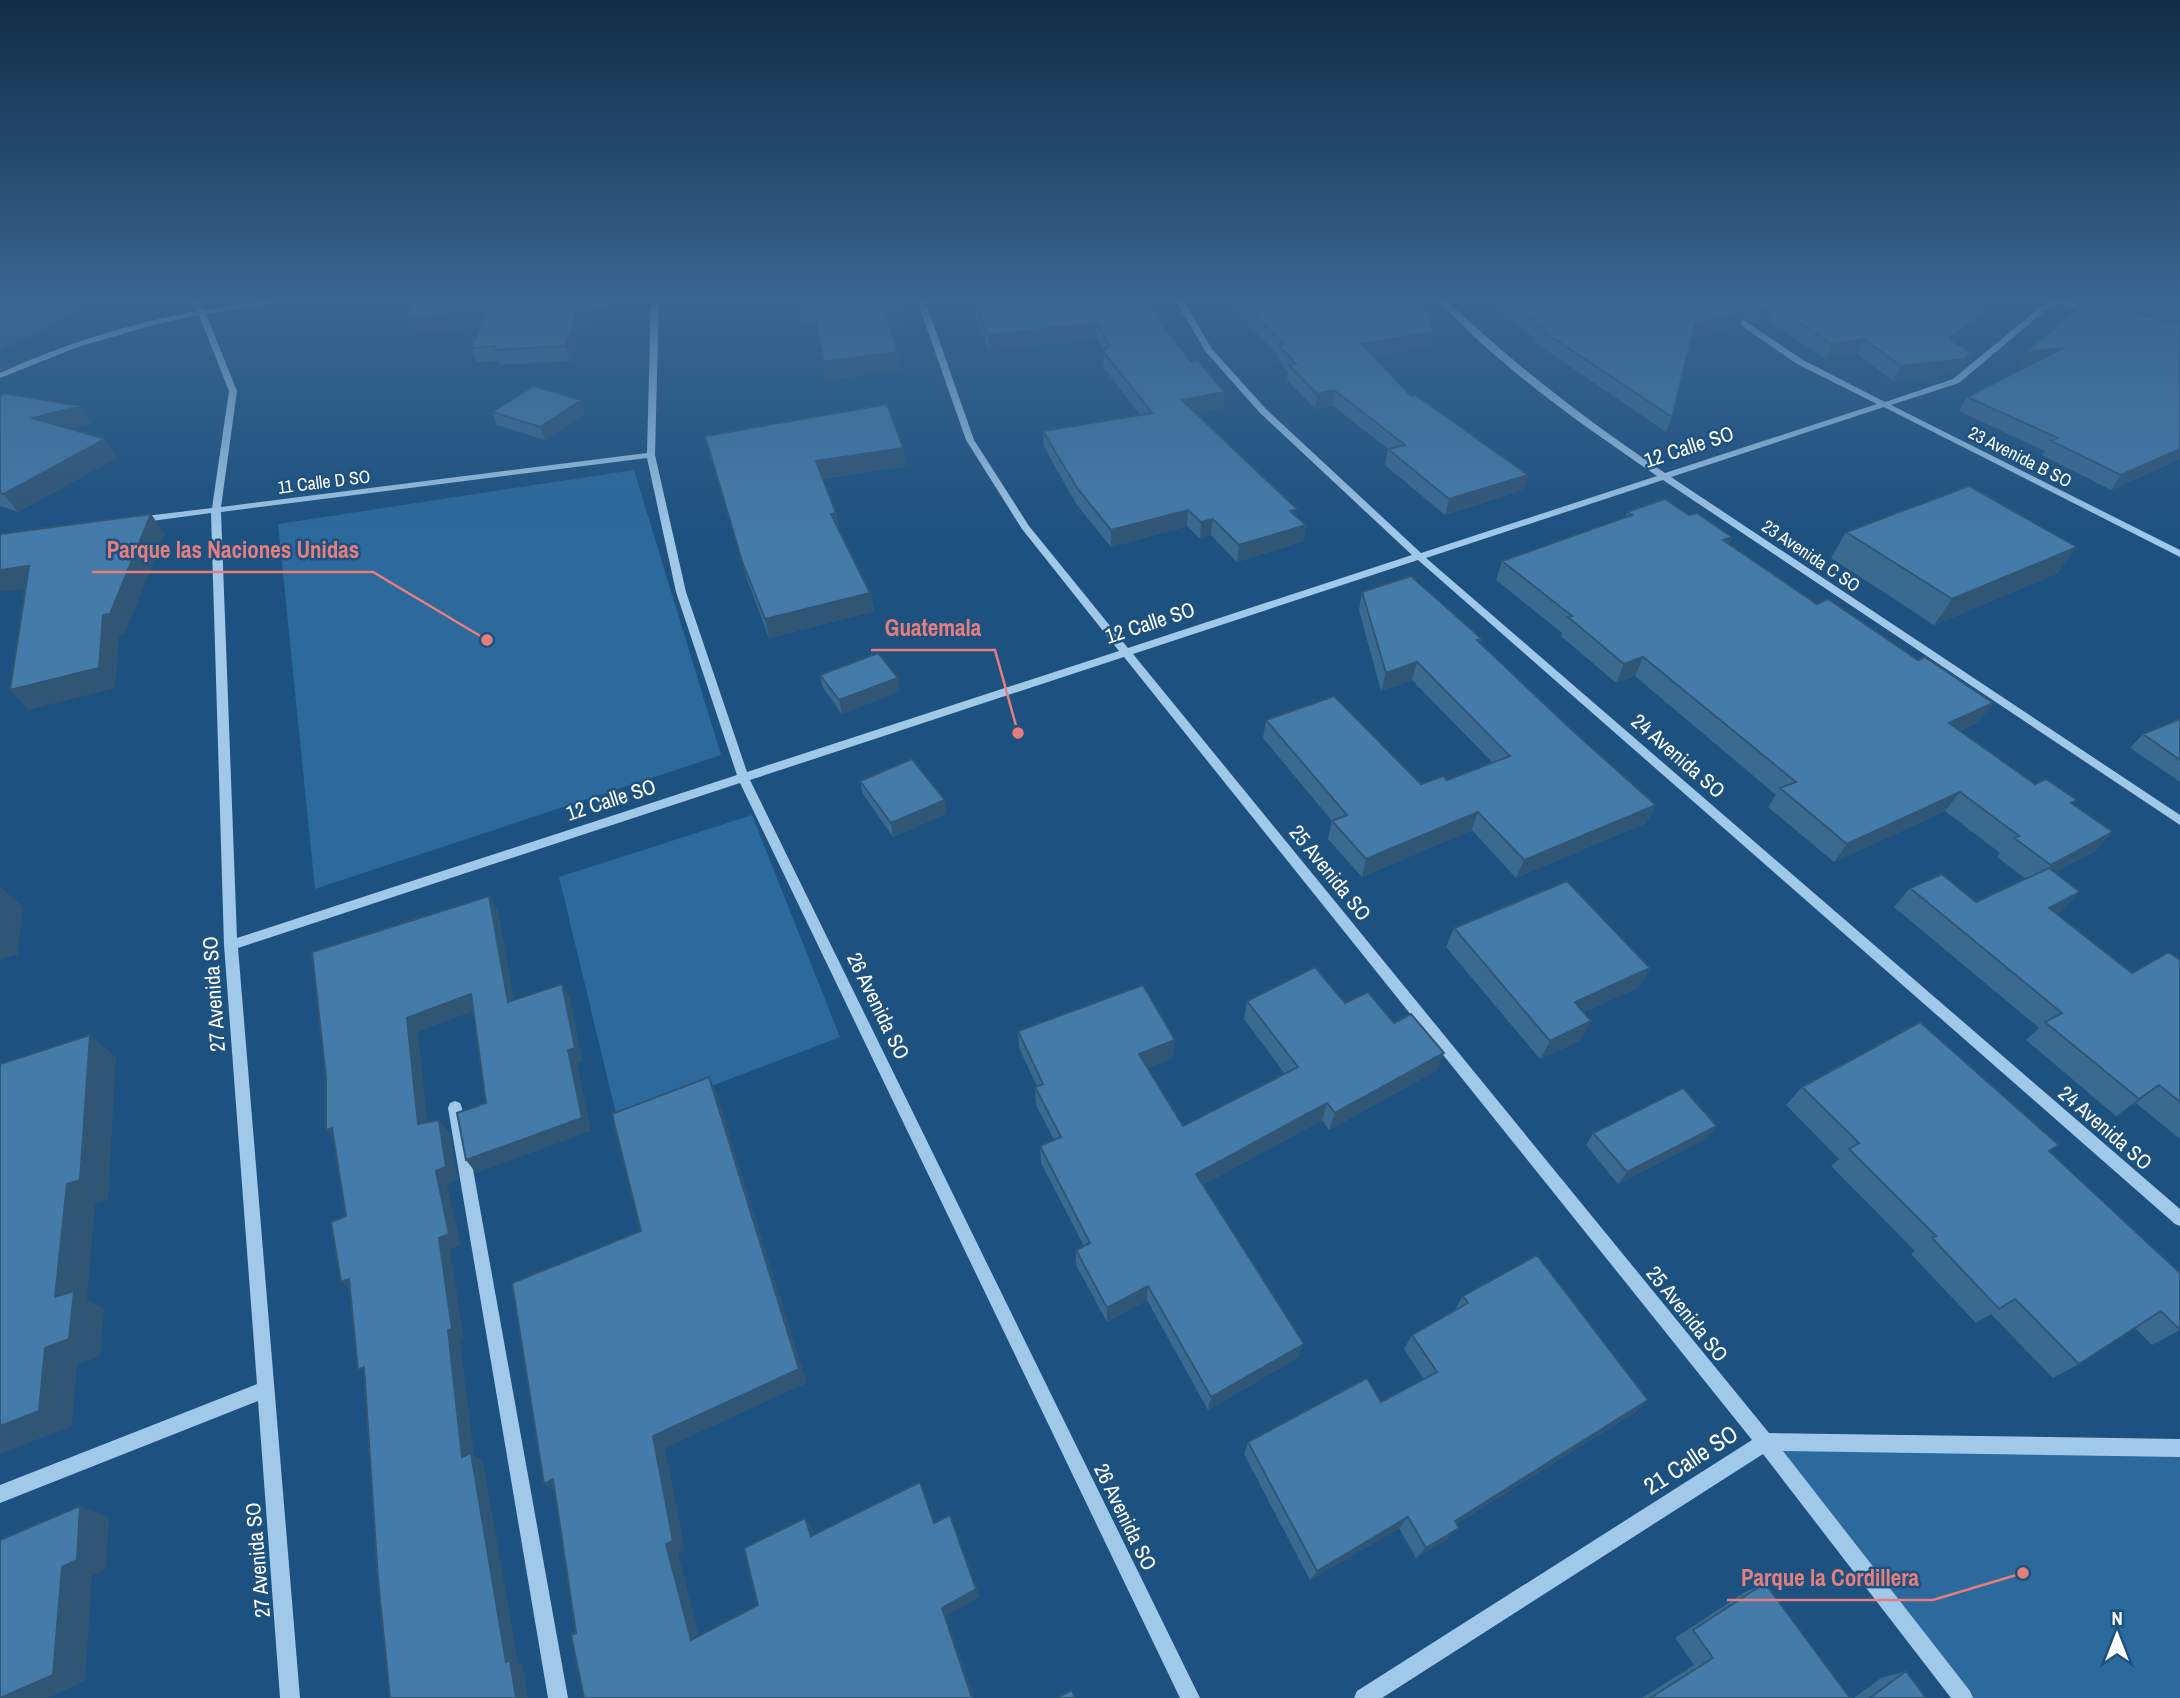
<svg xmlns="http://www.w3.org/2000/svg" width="2180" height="1698" font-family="'Archivo Narrow',sans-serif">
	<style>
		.green { fill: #2c699c }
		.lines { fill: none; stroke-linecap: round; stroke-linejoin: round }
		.minor { fill: #a0c8e9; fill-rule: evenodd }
		.wall { fill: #3b6a91 }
		.shaded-wall { fill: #305676 }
		.building { fill: #457ba9; stroke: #305676; stroke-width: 2 }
		.labels { text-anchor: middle; stroke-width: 5; stroke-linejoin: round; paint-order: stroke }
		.far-street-label { font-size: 18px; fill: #fff; stroke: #1d517f }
		.street-label { font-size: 21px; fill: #fff; stroke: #1d517f }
		.near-street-label { font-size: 24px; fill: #fff; stroke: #1d517f }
		.leader { fill: none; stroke: #e67e7e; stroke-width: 2.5 }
		.callout-dot { fill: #e67e7e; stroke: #1d517f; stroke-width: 2.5 }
		.callout-label { font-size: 23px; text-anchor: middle; font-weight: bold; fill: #e67e7e; stroke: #1d517f; stroke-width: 5; stroke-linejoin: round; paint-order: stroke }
	</style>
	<rect width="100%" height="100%" fill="#1d517f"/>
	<path class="green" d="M0,297h99l2,2 -101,52z
		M634,470l87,285 -406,134 -37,-365z
		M752,815l88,222 -222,85 -59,-245z
		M1765,1442l415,6v250h-217z"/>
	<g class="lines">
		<path class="minor" d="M185,297h8l11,13 69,-11 44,-2 -111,17 31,77 -16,116 426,-54 4,-156h8l-4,158 31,137 61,180 372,-121 -97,-122 -56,-89 -50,-143h8l50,143 55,86 99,122 284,-93 -152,-142 -54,-61 -33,-55h8l31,52 54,60 155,144 236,-77c-78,-53 -158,-109 -222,-179h8c69,66 143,123 222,176l212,-69 -80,-40 -97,-67h9l94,63 82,42 68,-23 96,-79 -2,-3h14l-1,2 36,10v4h-3l-38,-11 -96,81 -68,22 289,145v7l-296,-150 -213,70 509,338v10l-517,-345 -237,78 754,651v17l-5,-2 -757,-664 -285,94 636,779 411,6v18l-397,-6 187,240 3,7h-22l-188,-244 -381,244h-28l3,-7 395,-251 -628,-783 -374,123 450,918h-20l-440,-915 -502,165 62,750h-20l-22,-297 -258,102v-18l257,-101 -33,-439 -13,-432 -74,10 -5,-3 5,-3 75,-9 17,-117 -30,-76 -46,10 -75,22 -78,31v-5c63,-29 128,-49 197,-62zM647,458l29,134 61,183 -500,163 -16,-426z
			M455,1101l5,2 2,5 106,590h-20l-100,-590 2,-5z"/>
	</g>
	<path class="wall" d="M799,297l107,30 -16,2 8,23 2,18 -73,10 -12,-57 -13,-1 -3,-18z
		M1038,297h109l15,27 62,84 -29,5 111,112 -3,16 -66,21 -26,-27 -11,4 -13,-13 -76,21 -34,-42 -33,-58 -1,-16 97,-16 -37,-48 1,-16 -7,-13 -108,13 -13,-30 -1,-16 64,-7z
		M1222,297h202l10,35 -3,14 -58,10 38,40 117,79 -5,15 -78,25 -60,-50 3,-16 -56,-44 -17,4 -28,-29 1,-8 -10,-12v-5z
		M1476,297h527l-29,30 -19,15 7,26 -6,5 -63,8 -36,-27 -31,5 -57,-38 -15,3 -11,-7 -4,10 -48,10 -19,80 -6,15 -132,-90 1,-4z
		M2105,297h75v162l-69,31 -69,-35 3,-4 -86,-40 8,-14 63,-32 -13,1 9,-14 76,-49z
		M408,318l209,4 -35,4 -12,35 -70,4 -2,-4 -21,1 -6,-14 10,-21 -67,6z
		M0,395l92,28 -22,6 47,28 -99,55 -18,-6z
		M581,400l4,13 -40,27 -48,-15 -5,-13z
		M710,454l196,12 -84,13 14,34 3,17 31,63 4,18 -105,27 -22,-59z
		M1627,512l62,3 43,22 -3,7 88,60 176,99 -15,19 -18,9 75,53 38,20 40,28 -18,19 -40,21 7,39 -6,3 76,59 48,-13v179l-44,-36 -20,13 -90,-76 13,-12 -145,-121 16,-19 66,14 50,-23 -29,-22 3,-4 -55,-42 -111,51 -66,-55 8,-12 -141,-119 -19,7 -55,-47 1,-3 -66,-53 6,-19 123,-43z
		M1846,532l212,41 -124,52 -103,-67z
		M1362,592l120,47 -2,4 93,88 83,74 -10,18 -130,55 -44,-48 -110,47 -34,-38 4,-18 -69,-83 3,-18 155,64 26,-4 45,-18 -80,-82 -31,11 -22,-81z
		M820,675l80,16 -58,23 -19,-26z
		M2180,719v63l-50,-34 13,-14z
		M860,781l85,19 1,14 -53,23 -30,-43z
		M1454,928l196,40 -11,19 -55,25 -3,28 -41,19 -94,-112z
		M1247,1001l98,2 92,67 -108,60 -7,-10 -119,65 96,172 -91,53 -61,-110 -40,22 -31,-57v-15l8,-4 -43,-83 -1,-17 14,-6 -18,-35 -1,-18 2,-1 -18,-38 -1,-17 155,27 -25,10 35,58 102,-52 -41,-55z
		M1802,1087l248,65 130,178 -28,15 -17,-17 -56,36 -26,14 -62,-64 -15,9 -65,-69 4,-3 -84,-85 8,-7 -53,-54z
		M1593,1133l114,5 -89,46 -32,-39z
		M1463,1296l185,104 -14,13 -178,111 -8,14 -32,20 -17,-30 -89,52 -66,-126 4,-12 133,-40 43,-23 -20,-30 8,-14 42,-24z
		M1765,1583l85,115h-208l52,-33 -19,-27 70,-46z
		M1906,1671l20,27h-72l27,-20z"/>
	<path class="shaded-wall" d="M613,297h3l1,25 -35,4 -12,35 -5,-15 12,-35z
		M1997,297h6l-29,30 -32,26 8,-14z
		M1775,307l-6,14 -15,3 6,-14z
		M904,309l2,18 -19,2 -2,-17z
		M488,311l5,14 -79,8 -6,-15z
		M1745,313l-6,14 -50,11 6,-15z
		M1097,323v15l-108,13 -1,-16z
		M1434,332l-3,14 -72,12 3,-14z
		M1864,339l-7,15 -31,5 7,-14z
		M2063,348l-9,14 -37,4 9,-14z
		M898,352l2,18 -73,10 -3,-18z
		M1971,353l-9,15 -6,5 -63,8 8,-15z
		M1334,390l-2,15 -17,4 2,-15z
		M1225,392l-1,16 -43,8 1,-16z
		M581,400l4,13 -40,27 -5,-13z
		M80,406l12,17 -47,12 -12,-17z
		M105,439l12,18 -99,55 -14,-18z
		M903,448l3,18 -87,13 -3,-18z
		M2180,449v10l-69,31 10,-15z
		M1528,475l-5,15 -78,25 4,-16z
		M1188,510l-1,16 -76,21v-17z
		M836,513l3,19 -8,-18z
		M151,514l14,20 -40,100 -6,1 -4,53 -87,22 -18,-20 93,-75z
		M1213,519l-2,16 -11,4 1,-17z
		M1306,525l-3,16 -66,21 2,-17z
		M1732,537l-9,19v-16z
		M2077,547l-19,26 -124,52 18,-26z
		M29,566l16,20 -45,6v-22z
		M870,593l4,18 -105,27 -4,-19z
		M1643,657l-8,19 -19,7 8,-19z
		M1417,662l-5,18 -31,11 5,-18z
		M898,678l2,13 -58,23 -3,-14z
		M1993,703l-15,19 -44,20 15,-19z
		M1960,792l-15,19 -111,51 13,-18z
		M945,800l1,14 -53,23 -2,-14z
		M1656,805l-10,18 -130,55 8,-18z
		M1478,812l-6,18 -110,47 4,-18z
		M2113,832l-18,19 -62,33 18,-19z
		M0,886l23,21 -5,47 -17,5 -1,9z
		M2080,892l-18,19 -32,16 19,-19z
		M489,896l9,14 19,106 -9,-14z
		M1650,968l-11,19 -75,34 11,-19z
		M562,984l8,14 13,63 -6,2 14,68 -115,42 -10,-13z
		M471,994l10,14 -63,24 11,105 -11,-13 -11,-106z
		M1591,1021l-10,19 -41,19 10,-18z
		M90,1035l26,22 -8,143 -13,4 -8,95 17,10 -4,47 -23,9 -5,61 -72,28v-28l45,-78 10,-51 12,-113z
		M1175,1040l-2,18 -35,14 1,-18z
		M1444,1053l-7,17 -108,60 6,-17z
		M709,1077l8,18 90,288 -142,65 20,102 -7,4 24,93 -11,-7 -25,-96 -13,-108z
		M2159,1085l-23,18 -20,13 23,-17z
		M1327,1103l-5,17 -128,70 2,-16z
		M439,1120l11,13 8,47 -11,4 14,61 -11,5 14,89 -4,2 14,114 9,6 35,202 5,2 5,33h-12l-10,-36 -44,-205 -23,-219 -3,-67z
		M1717,1126l-10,12 -89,46 9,-12z
		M332,1128l7,15 -13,-13z
		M349,1279l6,15 -14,-12z
		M1148,1286l-1,14 -40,22v-14z
		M1304,1344l-5,13 -91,53 3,-13z
		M1648,1400l-14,13 -190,119 11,-11z
		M553,1479l6,16 -15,-11z
		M80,1506l29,11 -3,52 -14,7 -7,105 -37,17h-46l60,-131z
		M950,1515l30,82 -34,19 28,82h-2l-30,-90z
		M1408,1517l-9,11 -89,52 7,-9z
		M805,1518l8,11 6,17 -8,-10z
		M1459,1528l-11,10 -32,20 10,-10z"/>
	<path class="building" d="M415,297h198v11l-36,3 -12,35 -71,4 2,-4 -25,2 17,-37 -80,7z
		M799,297h102l3,12 -19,3 13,40 -74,10 -12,-57 -13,-1z
		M1048,297h99l15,27 29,38 7,-1 27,31 -43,8 115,109 -7,2 16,14 -67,20 -26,-26 -12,3 -13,-12 -77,20 -34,-42 -34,-57 109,-18 -49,-62 7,-5 -13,-23 -109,12 -13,-30z
		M1236,297h188l10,35 -72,12 49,52 5,-1 112,80 -79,24 -61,-50 17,-4 -71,-55 -17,4 -28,-29 7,-1 -17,-19 5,-1z
		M1500,297h222l23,16 -50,10 -23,94 -134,-89 5,-2z
		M1741,297h256l-15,16 -32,26 21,14 -7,6 -63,7 -37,-27 -31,6 -58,-38 -15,3z
		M2116,297h64v20z
		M2098,302l82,23v124l-59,26 -70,-34 7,-3 -91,-41 96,-49 -37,4 58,-49z
		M534,386l47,14 -41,27 -48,-15z
		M4,393l76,13 -47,12 72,21 -101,55 -4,-1v-98z
		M887,404l16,44 -87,13 20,52 -5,1 39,79 -105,26 -23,-58 -37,-125z
		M1969,486l108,61 -125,52 -106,-67z
		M1665,499l24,16 8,-2 35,24 -9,3 94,64 11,-5 90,61 7,-3 68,46 -44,20 86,61 11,-5 31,21 -6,3 42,29 -62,33 -37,-27 5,-2 -59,-44 -113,52 -67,-56 16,-6 -153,-125 -19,7 -56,-47 4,-1 -70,-55 130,-46 -5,-3z
		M151,514l-41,100 -7,1 -4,53 -89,22 19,-124 -29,4v-36z
		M1411,576l71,63 -5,1 96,91 83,74 -132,55 -46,-48 -112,47 -34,-38 15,-6 -81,-95 68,-24 87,88 22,-8 4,4 63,-24 -93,-94 -31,11 -24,-81z
		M878,653l20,25 -59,22 -19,-25z
		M2180,719v41l-37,-26z
		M912,759l33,41 -54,23 -31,-42z
		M2049,868l31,24 -31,16 83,65 37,-21 11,8v142l-21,-17 -20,14 -94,-77 17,-9 -152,-125 32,-14 34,28z
		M1567,881l83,87 -75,34 16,19 -41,20 -96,-113z
		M489,896l19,106 54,-18 13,64 -7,2 14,68 -116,42 -9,-47 29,-10 -15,-109 -64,24 11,106 21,-4 7,47 -10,4 13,63 -10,4 13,91 -4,1 14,127 9,-4 35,209 4,-2 6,38h-126l-12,-119 -14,-212 -6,3 -9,-91 -8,3 -10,-60 15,-6 -14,-88 -6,2v-52l-14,-126z
		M1315,967l30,36 23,-11 26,31 17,-9 33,39 -109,60 -8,-10 -131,71 108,170 -93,53 -63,-111 -41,22 -31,-58 14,-7 -50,-97 21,-9 -26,-50 8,-3 -25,-53 125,-46 32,55 -36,14 44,72 115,-59 -51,-66z
		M1920,1022l139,123 -10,6 131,122v57l-19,-19 -82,53 -64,-65 -16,10 -67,-71 4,-2 -87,-87 10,-6 -57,-56z
		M90,1035l-10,145 -13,4 -12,113 19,-6 -5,48 -24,9 -6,63 -39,15v-362z
		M709,1077l90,292 -146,67 20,105 -7,3 25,96 67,-35 -14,-57 61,-30 6,18 109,-54 14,41 16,-8 26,74 -34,19 30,90h-388l-13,-63 5,-2 -23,-154 -9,5 -32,-201 129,-52 -29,-117z
		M1683,1088l34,38 -90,46 -34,-39z
		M1537,1255l111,145 -193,121 4,7 -33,20 -18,-31 -91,54 -69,-129 119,-64 14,24 56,-30 -25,-37 56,-32 -5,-7z
		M80,1506l-3,54 -15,7 -9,108 -53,23v-158z
		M1765,1583l85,115h-200l63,-40 -20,-28z
		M1906,1671l20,27h-56z
		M1072,1690l3,8h-18z"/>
	<linearGradient id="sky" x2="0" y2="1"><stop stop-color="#102d46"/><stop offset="0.56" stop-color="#3a6590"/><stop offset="1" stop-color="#3a6590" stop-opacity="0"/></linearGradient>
	<rect width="2180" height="535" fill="url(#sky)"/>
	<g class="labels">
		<g class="far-street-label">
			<text transform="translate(2020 457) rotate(27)" y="6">23 Avenida B SO</text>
			<text transform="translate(324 482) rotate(-7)" y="6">11 Calle D SO</text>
			<text transform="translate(1811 556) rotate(34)" y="6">23 Avenida C SO</text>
		</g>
		<g class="street-label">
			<text transform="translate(1689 447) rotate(-18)" y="7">12 Calle SO</text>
			<text transform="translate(1150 623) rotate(-18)" y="7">12 Calle SO</text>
			<text transform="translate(1678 756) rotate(41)" y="7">24 Avenida SO</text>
			<text transform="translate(611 800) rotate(-18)" y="7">12 Calle SO</text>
			<text transform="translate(1330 873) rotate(51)" y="7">25 Avenida SO</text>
			<text transform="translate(214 994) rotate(-94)" y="7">27 Avenida SO</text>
			<text transform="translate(878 1006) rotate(64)" y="7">26 Avenida SO</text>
			<text transform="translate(2105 1128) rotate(41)" y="7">24 Avenida SO</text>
			<text transform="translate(1687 1314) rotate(51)" y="7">25 Avenida SO</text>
			<text transform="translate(1125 1517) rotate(64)" y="7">26 Avenida SO</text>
			<text transform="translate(258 1560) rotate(-95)" y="7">27 Avenida SO</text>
		</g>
		<g class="near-street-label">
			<text transform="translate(1691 1460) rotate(-33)" y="8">21 Calle SO</text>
		</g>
	</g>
	<path class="leader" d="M487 640L373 572H92M1018 733L995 650H871M2023 1573L1933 1600H1727"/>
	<g class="callout-dot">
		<circle cx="487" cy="640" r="7"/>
		<circle cx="1018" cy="733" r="7"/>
		<circle cx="2023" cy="1573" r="7"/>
	</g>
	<g class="callout-label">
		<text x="233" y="558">Parque las Naciones Unidas</text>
		<text x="933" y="636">Guatemala</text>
		<text x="1830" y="1586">Parque la Cordillera</text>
	</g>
	<g transform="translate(2117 1635)" stroke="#1d517f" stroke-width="5" paint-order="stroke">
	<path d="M0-5L12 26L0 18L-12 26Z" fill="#ffffff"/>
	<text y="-10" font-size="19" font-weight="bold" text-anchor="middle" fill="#ffffff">N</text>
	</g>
</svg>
